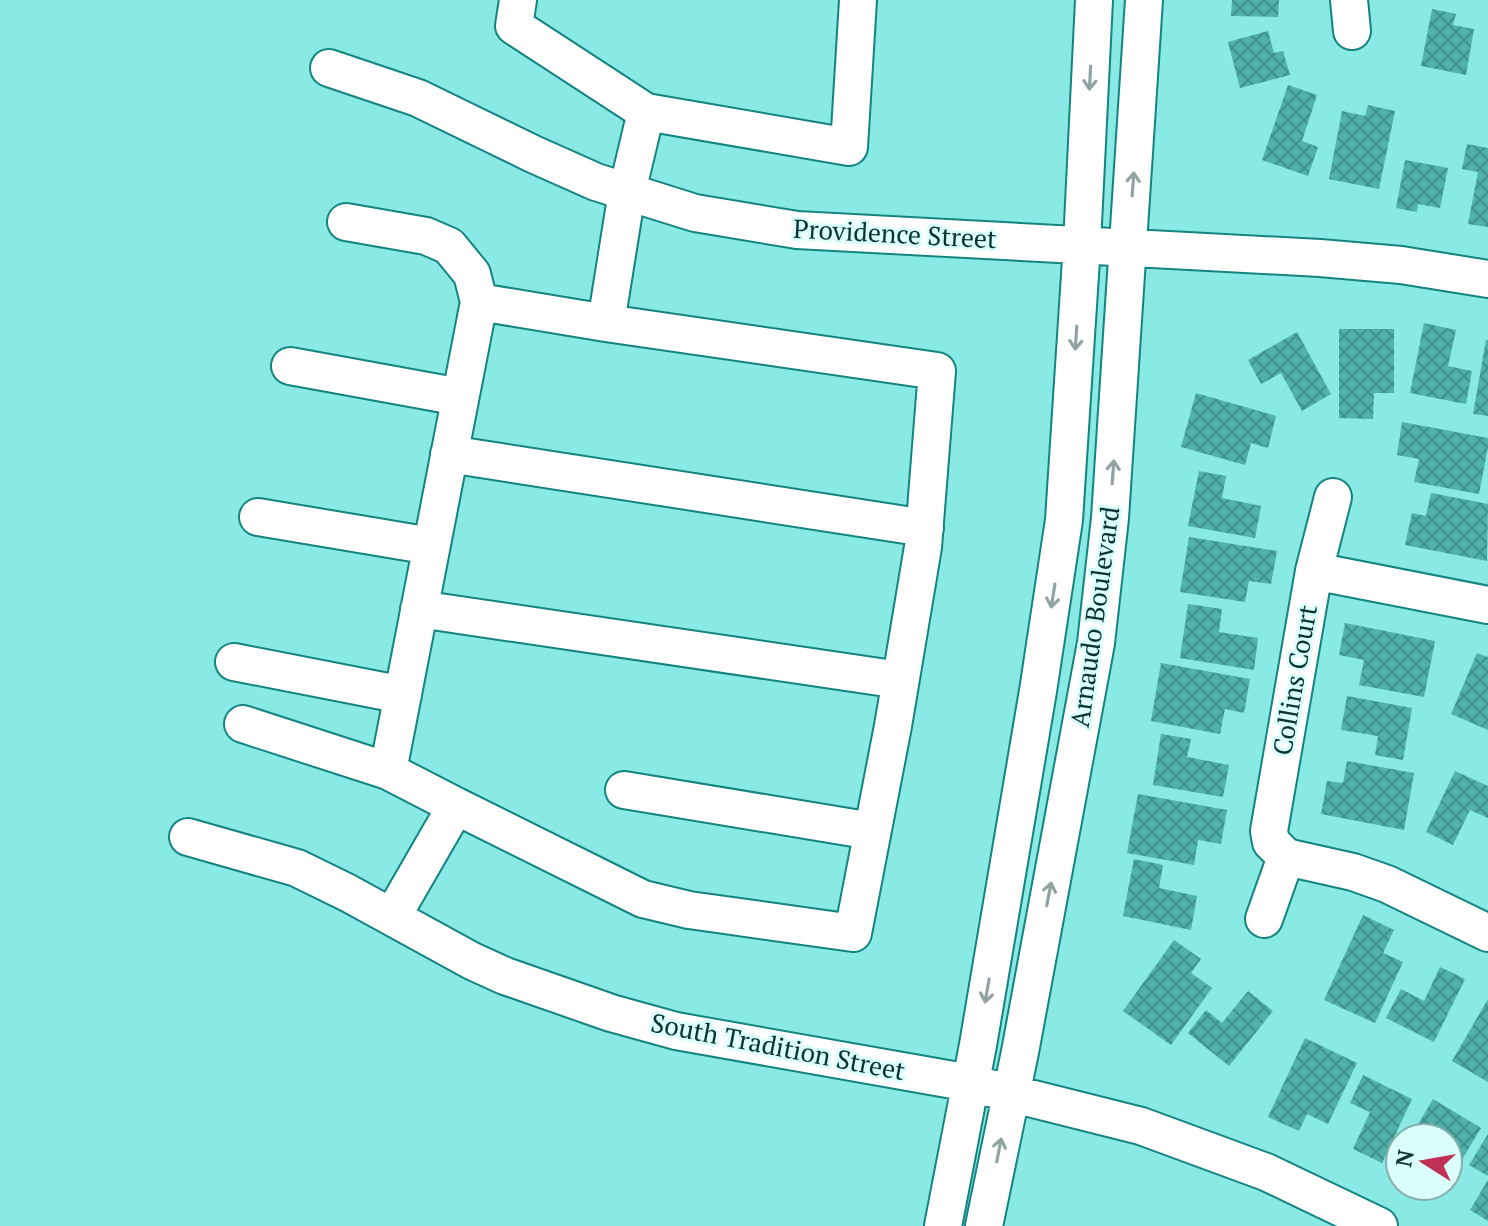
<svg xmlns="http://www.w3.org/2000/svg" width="1488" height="1226" font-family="'PT Serif',serif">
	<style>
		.building { fill: url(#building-cross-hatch) }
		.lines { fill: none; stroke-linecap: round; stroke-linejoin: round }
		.minor-casing { stroke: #148480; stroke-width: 40 }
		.minor { stroke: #fff; stroke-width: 36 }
		.oneway { stroke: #90a4a3 }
		.labels { text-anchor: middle; stroke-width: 6; stroke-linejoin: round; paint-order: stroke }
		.street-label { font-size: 26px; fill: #083432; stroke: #dbfffc }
	</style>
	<defs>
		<pattern id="building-cross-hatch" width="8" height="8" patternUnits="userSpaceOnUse" patternTransform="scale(2)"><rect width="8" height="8" fill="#4fb0ac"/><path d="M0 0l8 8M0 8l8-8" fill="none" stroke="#40908d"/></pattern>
	</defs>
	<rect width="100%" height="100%" fill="#89e9e4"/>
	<path class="building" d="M1232,0h47l-1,17 -47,-1z
		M1432,9l24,5 -3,11 21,4 -8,46 -45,-9z
		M1268,31l6,22 9,-2 7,24 -50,13 -12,-46z
		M1288,85l29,10 -15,46 16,6 -10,29 -46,-16z
		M1368,105l27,6 -16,78 -50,-10 13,-68 23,5z
		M1467,144l21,4v79l-20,-3 10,-52 -16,-3z
		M1405,160l43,8 -8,40 -22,-4 -1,8 -21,-4z
		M1424,323l32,7 -8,36 24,5 -6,33 -56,-11z
		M1339,329h55v64h-20l-1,26 -34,-1z
		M1297,332l34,62 -29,17 -21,-38 -20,11 -13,-24z
		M1486,340h2v76l-15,-2z
		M1196,393l80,23 -8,32 -17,-5 -6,22 -64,-18z
		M1402,422l86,16v9l-9,47 -65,-12 5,-23 -22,-4z
		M1199,471l27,5 -4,22 39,8 -6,32 -67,-12z
		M1431,493l57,11 -1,57 -82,-16 7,-32 14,3z
		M1189,537l88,14 -6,33 -22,-3 -4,21 -65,-10z
		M1188,604l34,5 -3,23 39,6 -4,32 -74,-12z
		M1345,623l90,18 -11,56 -65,-12 5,-25 -25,-5z
		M1477,653l11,4v73l-37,-16z
		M1161,663l89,16 -6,34 -19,-4 -5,25 -69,-13z
		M1347,696l65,12 -9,52 -28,-5 3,-19 -37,-6z
		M1161,734l30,5 -4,18 42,8 -6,32 -70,-12z
		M1347,761l67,12 -10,57 -83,-16 6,-33 16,2z
		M1455,771l33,15v32l-18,-8 -17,35 -27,-13z
		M1138,794l89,16 -6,34 -23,-4 -4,25 -67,-12z
		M1134,859l29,6 -4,23 38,8 -6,34 -68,-14z
		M1363,915l31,15 -11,23 20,9 -28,61 -51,-23z
		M1174,940l27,19 -10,14 21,15 -41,57 -48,-34z
		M1440,967l25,12 -31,63 -48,-24 15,-29 23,12z
		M1248,991l25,20 -44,55 -41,-33 18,-23 16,13z
		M1488,999v83l-36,-21z
		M1305,1038l52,25 -29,61 -21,-10 -8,17 -31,-14z
		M1363,1075l49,24 -30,64 -29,-14 17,-37 -20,-9z
		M1433,1099l48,29 -33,55v-45h-38z
		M1488,1134v42l-19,-11z
		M1488,1180v41l-18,-11z"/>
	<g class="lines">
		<g class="minor-casing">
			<path id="minor" d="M518,0l-4,26 132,86 203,35 9,-147
				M1349,0l3,31
				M329,68l89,30 115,56 63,28 99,31 102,17 523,28 81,7 87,14
				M346,222l80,14 23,10 23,28 7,28
				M606,323l21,-131 19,-80
				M290,366l170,31
				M449,454l476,74
				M258,517l173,29
				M1314,571l174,34
				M419,609l481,71
				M234,662l169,33
				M243,724l145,47 68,35 -64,111
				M388,771l91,-469 127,21 331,48 -14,176 -30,179 -40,207 -164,-23 -46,-11 -187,-93
				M624,790l248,41
				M188,837l109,31 51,25 124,68 33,15 106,37 65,18 294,52 171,43 125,46 113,54
				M1286,857l-15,-15 -2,-11 45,-260 19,-74
				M1264,919l22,-62 67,15 34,12 101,49
				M943,1226l35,-181 60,-354 26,-171 18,-276 12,-244
				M984,1226l36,-174 76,-409 14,-125 34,-518"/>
		</g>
		<use href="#minor" class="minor"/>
	</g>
	<defs><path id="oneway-shaft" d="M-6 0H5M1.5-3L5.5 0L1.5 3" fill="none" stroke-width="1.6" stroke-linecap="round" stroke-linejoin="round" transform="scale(2)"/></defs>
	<g class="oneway">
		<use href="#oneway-shaft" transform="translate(1090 78) rotate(93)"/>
		<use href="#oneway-shaft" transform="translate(1133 184) rotate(-86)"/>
		<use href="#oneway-shaft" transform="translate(1076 338) rotate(94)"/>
		<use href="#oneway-shaft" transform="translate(1113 472) rotate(-86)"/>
		<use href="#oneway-shaft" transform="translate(1053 596) rotate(99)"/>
		<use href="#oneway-shaft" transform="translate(1049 894) rotate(-79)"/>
		<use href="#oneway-shaft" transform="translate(987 991) rotate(100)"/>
		<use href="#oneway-shaft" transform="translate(999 1150) rotate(-79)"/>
	</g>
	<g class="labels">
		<g class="street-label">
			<text transform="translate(895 234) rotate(3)" y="9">Providence Street</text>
			<text transform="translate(1095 617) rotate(-82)" y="9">Arnaudo Boulevard</text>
			<text transform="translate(1295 680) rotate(-80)" y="9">Collins Court</text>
			<text transform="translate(778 1047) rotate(11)" y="9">South Tradition Street</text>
		</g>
	</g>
	<g transform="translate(1424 1162) rotate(281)"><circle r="38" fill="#dbfffc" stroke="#87aeab" stroke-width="2"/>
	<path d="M0-6L14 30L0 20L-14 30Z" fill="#c03054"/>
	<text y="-12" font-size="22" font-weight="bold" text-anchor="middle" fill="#083432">N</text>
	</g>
</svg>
